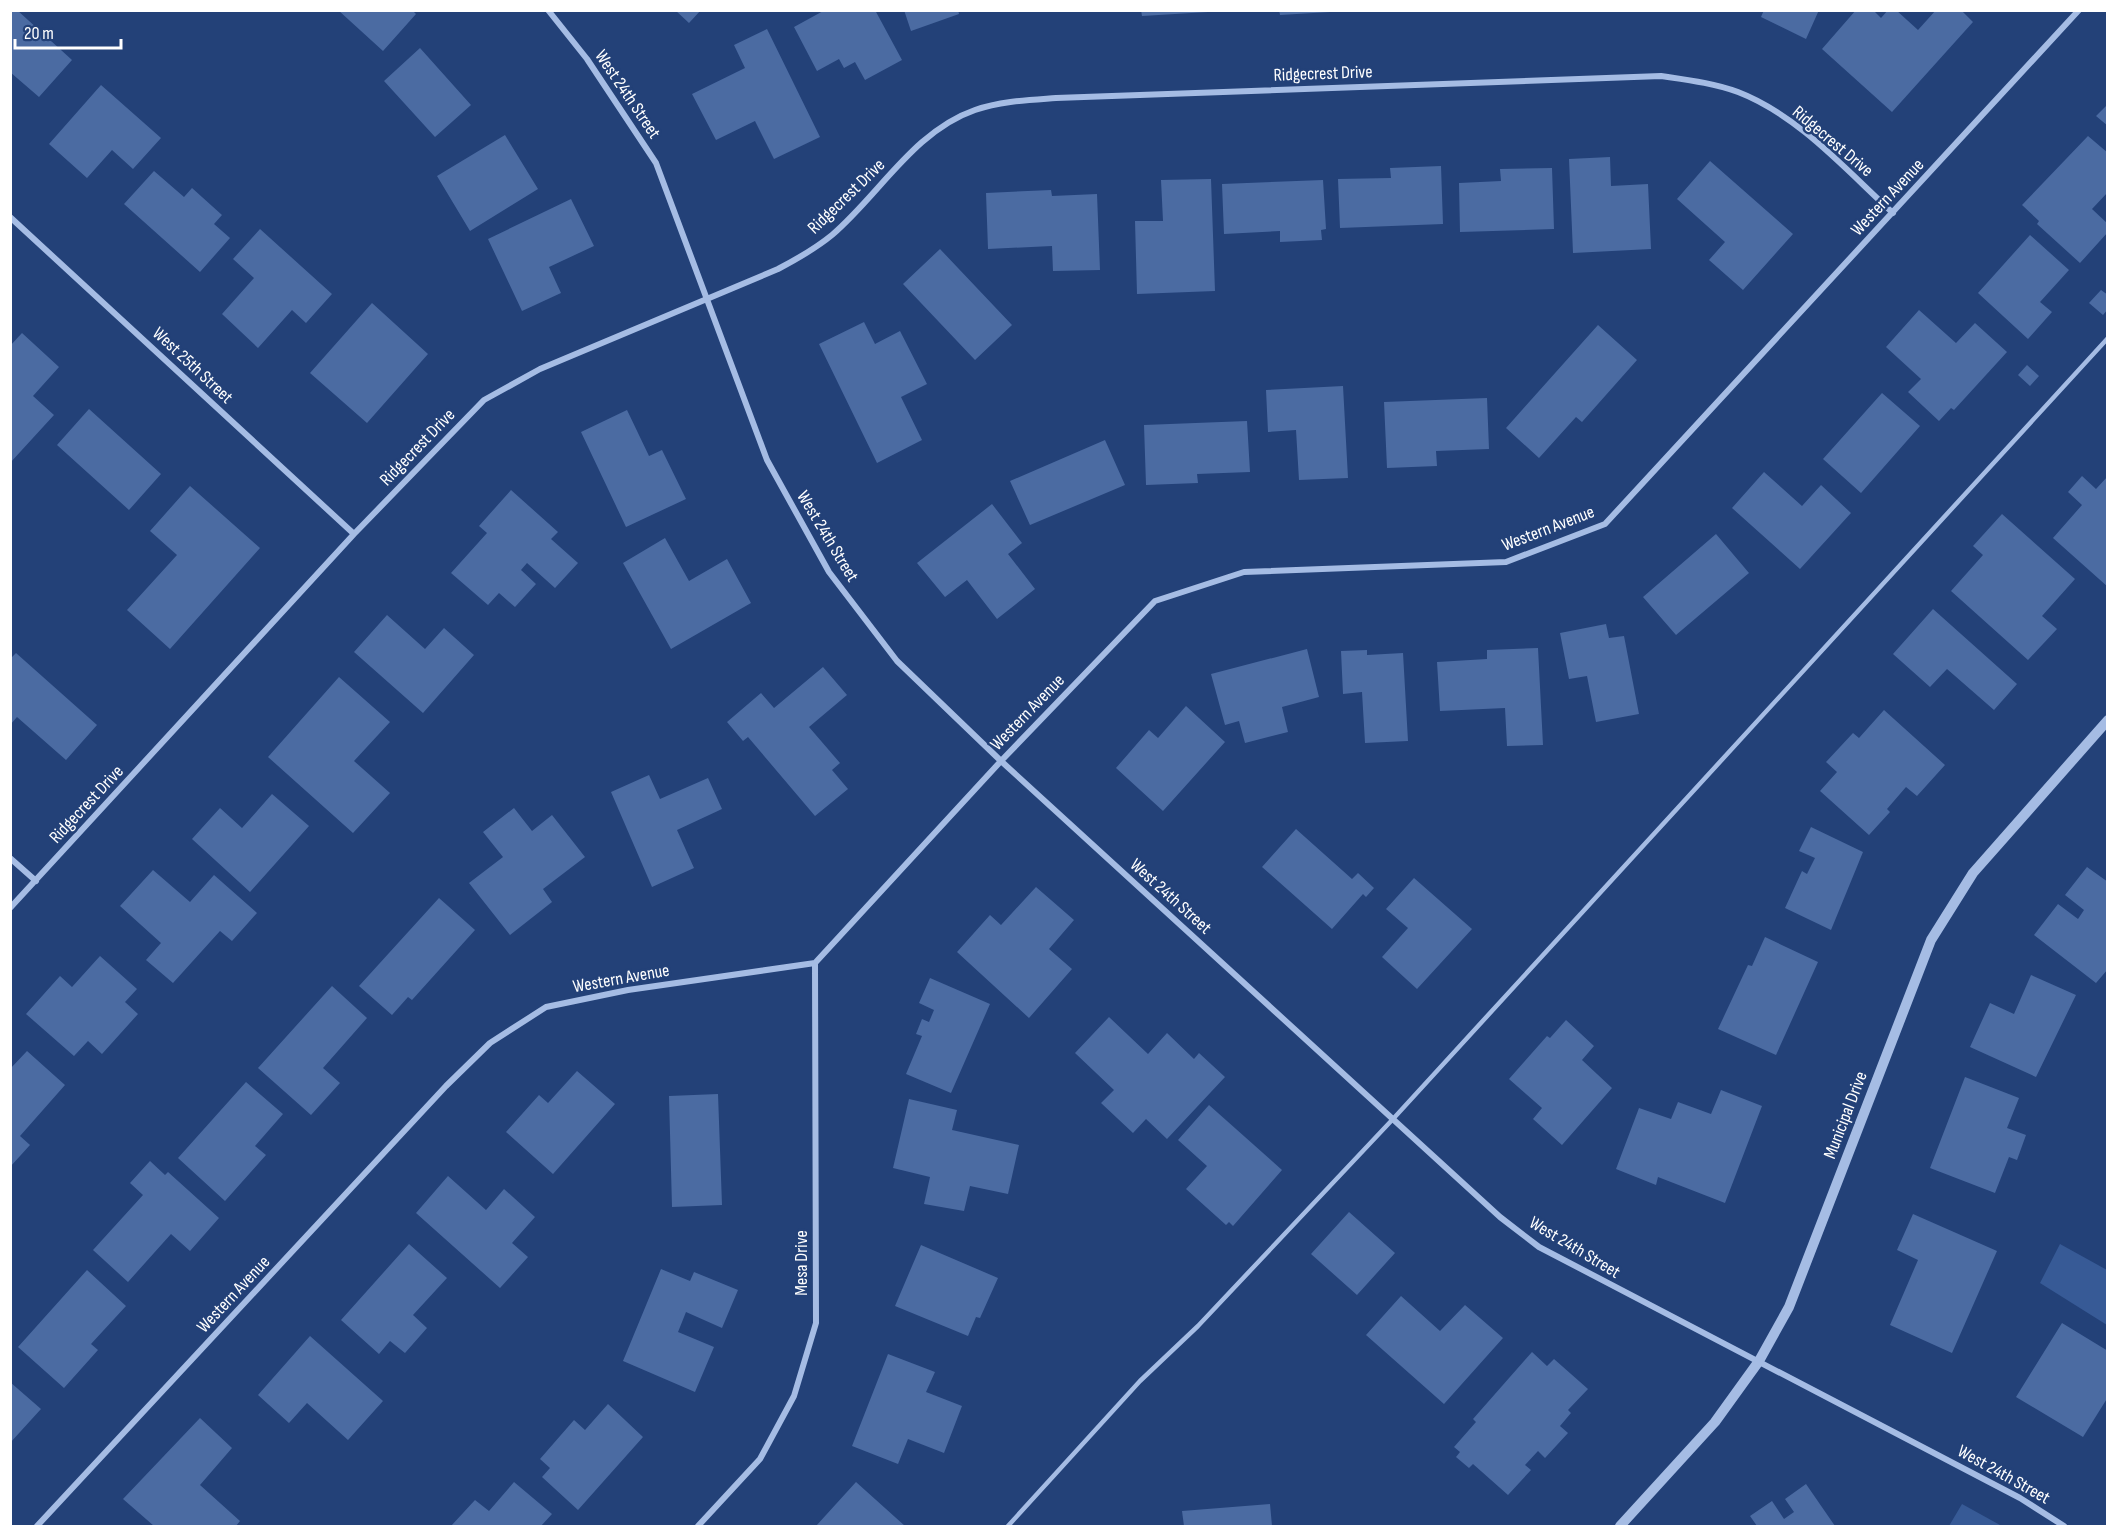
<svg xmlns="http://www.w3.org/2000/svg" width="2118" height="1537" font-family="'Sofia Sans Condensed',sans-serif">
	<style>
		.green { fill: #375a96 }
		.building { fill: #4b6ba2 }
		.lines { fill: none; stroke-linecap: round; stroke-linejoin: round }
		.service { stroke: #a5bce4; stroke-width: 4.5 }
		.minor { stroke: #a5bce4; stroke-width: 6 }
		.tertiary { stroke: #a5bce4; stroke-width: 10 }
		.labels { text-anchor: middle; stroke-width: 5; stroke-linejoin: round; paint-order: stroke }
		.street-label { font-size: 18px; fill: #fff; stroke: #234178 }
	</style>
	<rect width="100%" height="100%" fill="#234178"/>
	<path class="green" d="M2060,1244l47,26v55l-67,-42z
		M1962,1504l38,21 3,1h-54z"/>
	<path class="building" d="M17,10l55,50 -33,37 -29,-25v-61z
		M338,10h74l4,4 -33,37z
		M675,10h26l-12,13z
		M825,10h50l27,50 -37,20 -10,-18 -11,6 -5,-9 -22,12 -23,-44z
		M904,10h54l1,4 -48,17z
		M1141,10h67v2l-66,4z
		M1279,10h51v2l-50,3z
		M1764,10h55l-13,29 -45,-22z
		M1856,10h17l8,8 7,-8h8l22,20 18,-20h25l12,12 -81,90 -70,-63z
		M767,29l53,108 -46,22 -19,-38 -39,19 -24,-46 53,-26 -11,-23z
		M420,48l51,57 -36,32 -51,-56z
		M101,85l60,53 -28,31 -21,-19 -25,28 -38,-34z
		M2108,104v22l-12,-10z
		M505,135l33,54 -68,42 -33,-55z
		M2088,136l20,17v39l-16,17 16,15v8l-28,31 -43,-39 2,-3 -17,-16z
		M1610,157l1,29 37,-2 3,65 -78,4 -4,-94z
		M1710,161l83,73 -50,56 -34,-30 16,-18 -48,-43z
		M1441,166l2,58 -103,4 -2,-49 53,-1 -1,-10z
		M1552,168l2,61 -94,3 -1,-49 42,-2 -1,-12z
		M154,171l30,26 8,-9 30,27 -8,9 16,14 -30,34 -76,-68z
		M1211,179l4,112 -78,3 -2,-73h28l-2,-41z
		M1323,180l3,49 -5,1 1,10 -42,2v-11l-56,3 -2,-50z
		M1051,190l1,6 45,-2 3,76 -47,1 -1,-25 -64,3 -2,-56z
		M571,199l23,47 -45,21 12,26 -39,18 -34,-72z
		M260,229l72,65 -26,29 -14,-13 -34,38 -36,-34 32,-36 -21,-19z
		M2030,235l39,35 -29,32 12,10 -24,27 -50,-46z
		M940,249l72,76 -37,35 -72,-76z
		M2101,290l7,5v14l-5,6 -14,-12z
		M372,303l56,51 -61,69 -57,-50z
		M1919,310l37,33 19,-20 32,29 -53,58 -3,-2 -12,13 -31,-29 13,-13 -35,-32z
		M864,322l11,22 25,-13 27,53 -26,13 21,43 -45,23 -58,-119z
		M1598,325l39,35 -55,62 -6,-5 -37,41 -33,-30z
		M22,333l37,34 -26,29 21,19 -44,48v-117z
		M2027,365l12,11 -9,10 -12,-11z
		M1343,386l5,92 -49,2 -3,-50 -28,2 -2,-42z
		M1882,393l38,33 -59,67 -38,-34z
		M1487,398l2,51 -53,2 1,15 -50,2 -3,-66z
		M89,409l72,65 -32,36 -72,-65z
		M627,410l22,46 13,-6 24,49 -60,28 -45,-95z
		M1247,421l3,51 -53,2 1,9 -52,2 -2,-60z
		M1105,440l20,45 -95,40 -20,-44z
		M1764,472l38,34 19,-21 30,28 -51,56 -68,-61z
		M2082,476l14,13 12,-13v111l-55,-49 29,-33 -14,-13z
		M190,486l70,62 -90,101 -43,-39 50,-55 -27,-24z
		M511,490l47,42 -7,7 27,24 -23,25 -28,-25 -6,7 15,14 -21,23 -16,-14 -11,12 -37,-32 36,-40 -8,-7z
		M992,504l30,39 -14,11 27,35 -38,30 -30,-39 -22,17 -28,-34z
		M2002,514l73,65 -33,37 15,13 -29,31 -77,-69 32,-36 -10,-9z
		M1716,534l33,39 -73,62 -33,-38z
		M665,538l24,43 38,-22 24,44 -80,46 -48,-86z
		M1933,609l84,75 -23,26 -47,-41 -17,18 -37,-33z
		M387,615l38,34 19,-21 30,27 -51,58 -69,-61z
		M1606,624l3,14 15,-2 15,78 -43,8 -9,-46 -18,3 -9,-46z
		M1538,648l5,97 -36,1 -2,-38 -65,3 -3,-49 50,-3v-9z
		M1307,649l12,48 -37,10 6,25 -43,11 -6,-22 -14,4 -14,-51z
		M1367,650v5l36,-2 5,88 -43,2 -3,-51 -19,2 -2,-43z
		M16,653l81,72 -31,35 -49,-43 -7,8v-66z
		M823,667l24,28 -38,32 31,36 -8,7 16,19 -33,27 -67,-79 -5,4 -16,-19 34,-29 13,15z
		M339,677l51,45 -36,39 36,32 -37,40 -85,-76z
		M1186,706l39,36 -62,69 -47,-43 33,-38 9,8z
		M1884,710l61,55 -28,31 -11,-9 -19,22 3,3 -21,23 -49,-44 17,-19 -11,-10 27,-29 6,5z
		M649,775l11,24 48,-21 14,31 -45,21 17,38 -42,19 -41,-95z
		M272,794l37,32 -59,66 -58,-53 28,-31 22,20z
		M514,808l18,23 20,-16 33,42 -42,32 9,13 -42,33 -41,-52 34,-26 -20,-25z
		M1811,827l52,25 -32,78 -46,-22 17,-37 5,3 8,-16 -16,-7z
		M1296,829l56,50 6,-6 16,15 -8,9 -3,-3 -31,35 -70,-62z
		M2087,867l21,15v87l-12,14 -62,-48 24,-31 20,15 6,-9 -19,-15z
		M153,870l37,32 24,-27 43,38 -25,28 -12,-10 -47,52 -27,-23 15,-17 -41,-37z
		M1414,878l58,51 -55,60 -35,-32 26,-29 -22,-19z
		M1036,887l38,33 -25,29 23,20 -43,49 -72,-66 33,-37 11,10z
		M439,898l36,32 -63,70 -4,-3 -16,18 -33,-29z
		M1765,937l53,25 -42,93 -58,-26 30,-64 4,1z
		M100,956l37,33 -12,13 13,12 -36,40 -14,-13 -14,15 -48,-42 34,-38 12,11z
		M2031,975l45,20 -40,82 -66,-30 20,-44 24,11z
		M930,978l60,26 -39,89 -45,-19 16,-38 -6,-2 6,-15 7,3 5,-12 -15,-7z
		M332,986l35,32 -44,50 17,15 -29,32 -53,-47z
		M1109,1017l39,37 19,-21 27,26 5,-6 26,24 -58,62 -21,-20 -13,14 -32,-30 13,-13 -39,-37z
		M1566,1020l28,26 -12,14 30,28 -50,57 -29,-26 9,-11 -33,-29 38,-43 3,2z
		M27,1051l38,34 -45,51 10,9 -20,22v-98z
		M577,1071l38,33 -62,70 -47,-42 33,-37 9,8z
		M1965,1077l54,21 -12,30 19,7 -9,25 -8,-3 -14,36 -65,-25z
		M246,1082l37,32 -28,32 11,9 -41,46 -47,-43z
		M1721,1090l41,16 -37,97 -67,-26 -2,8 -40,-16 23,-61 32,11 7,-17 33,12z
		M718,1094l4,111 -50,2 -3,-111z
		M909,1099l48,11 -5,20 67,15 -11,49 -38,-8 -6,25 -40,-7 6,-27 -37,-9z
		M1209,1105l73,65 -49,56 -4,-4 -3,3 -40,-36 21,-23 -29,-26z
		M150,1161l15,14 3,-3 51,46 -29,33 -19,-17 -43,48 -35,-32 50,-55 -13,-12z
		M448,1176l38,34 18,-21 31,28 -23,26 16,14 -28,31 -84,-75z
		M1349,1212l46,41 -38,42 -46,-41z
		M1913,1214l84,37 -45,102 -62,-28 28,-65 -21,-10z
		M409,1244l38,34 -34,37 14,13 -22,25 -15,-12 -11,13 -38,-34z
		M921,1245l77,33 -18,40 -4,-1 -8,19 -73,-30z
		M661,1269l29,12 4,-9 44,18 -16,38 -36,-16 -8,20 36,15 -19,45 -72,-31z
		M87,1270l39,36 -35,38 7,6 -34,38 -46,-41z
		M1401,1296l39,35 25,-26 38,33 -59,66 -78,-69z
		M2062,1323l46,28v46l-25,40 -67,-40z
		M310,1336l73,65 -35,39 -41,-37 -18,20 -31,-28z
		M1532,1352l15,14 7,-7 34,30 -20,21 3,3 -11,13 8,7 -23,25 -7,-7 -13,14 6,5 -23,25 -35,-31 -4,4 -13,-11 4,-5 -6,-5 22,-25 -3,-3z
		M888,1354l47,18 -9,20 36,14 -18,47 -36,-14 -10,25 -46,-18z
		M10,1382l31,27 -31,34z
		M608,1404l35,33 -65,73 -36,-33 8,-9 -10,-9 34,-39 11,10z
		M200,1418l32,30 -32,37 40,36 -4,5h-82l-31,-27z
		M514,1482l38,32 -11,12h-90l24,-26 14,11z
		M856,1482l49,44h-89z
		M1806,1484l29,42h-78l-7,-10 22,-15 12,18 10,-7 -9,-13z
		M1270,1504l2,22h-88l-2,-15z"/>
	<g class="lines">
		<path class="service" d="M1008,1526l132,-145 58,-55 195,-207 715,-781"/>
		<path class="minor" d="M548,10l39,49 69,104 111,297 62,112 68,89 104,100 499,456 39,30 481,251 44,28
			M10,217l344,317
			M10,858l26,23
			M10,908l344,-374 130,-134 56,-31 238,-100c19,-10 37,-20 54,-34 47,-40 82,-104 143,-125 26,-9 54,-10 81,-12l605,-22c27,4 52,7 77,16 60,23 108,78 155,121
			M37,1526l409,-440 44,-43 56,-36 82,-17 187,-27 186,-202 154,-160 89,-29 262,-10 99,-38 474,-514
			M698,1526l62,-67 34,-63 22,-73 -1,-360"/>
		<path class="tertiary" d="M1620,1526l95,-104 44,-61 30,-54 142,-367 42,-67 135,-153"/>
	</g>
	<g class="labels">
		<g class="street-label">
			<text transform="translate(1323 73) rotate(-2)" y="6">Ridgecrest Drive</text>
			<text transform="translate(628 94) rotate(56)" y="6">West 24th Street</text>
			<text transform="translate(1833 141) rotate(40)" y="6">Ridgecrest Drive</text>
			<text transform="translate(846 196) rotate(-44)" y="6">Ridgecrest Drive</text>
			<text transform="translate(1887 197) rotate(-47)" y="6">Western Avenue</text>
			<text transform="translate(193 365) rotate(43)" y="6">West 25th Street</text>
			<text transform="translate(417 447) rotate(-46)" y="6">Ridgecrest Drive</text>
			<text transform="translate(1548 528) rotate(-21)" y="6">Western Avenue</text>
			<text transform="translate(828 536) rotate(59)" y="6">West 24th Street</text>
			<text transform="translate(1027 712) rotate(-46)" y="6">Western Avenue</text>
			<text transform="translate(86 804) rotate(-47)" y="6">Ridgecrest Drive</text>
			<text transform="translate(1171 896) rotate(42)" y="6">West 24th Street</text>
			<text transform="translate(621 978) rotate(-10)" y="6">Western Avenue</text>
			<text transform="translate(1845 1115) rotate(-69)" y="6">Municipal Drive</text>
			<text transform="translate(1575 1247) rotate(31)" y="6">West 24th Street</text>
			<text transform="translate(801 1263) rotate(-90)" y="6">Mesa Drive</text>
			<text transform="translate(233 1294) rotate(-47)" y="6">Western Avenue</text>
			<text transform="translate(2004 1474) rotate(29)" y="6">West 24th Street</text>
		</g>
	</g>
	<rect width="2118" height="1537" fill="none" stroke="#ffffff" stroke-width="24"/>
	<path d="M15 39v9h106v-9" fill="none" stroke="#ffffff" stroke-width="3"/>
	<text x="24" y="39" font-size="18" fill="#ffffff" stroke="#234178" stroke-width="4.5" paint-order="stroke">20 m</text>
</svg>
